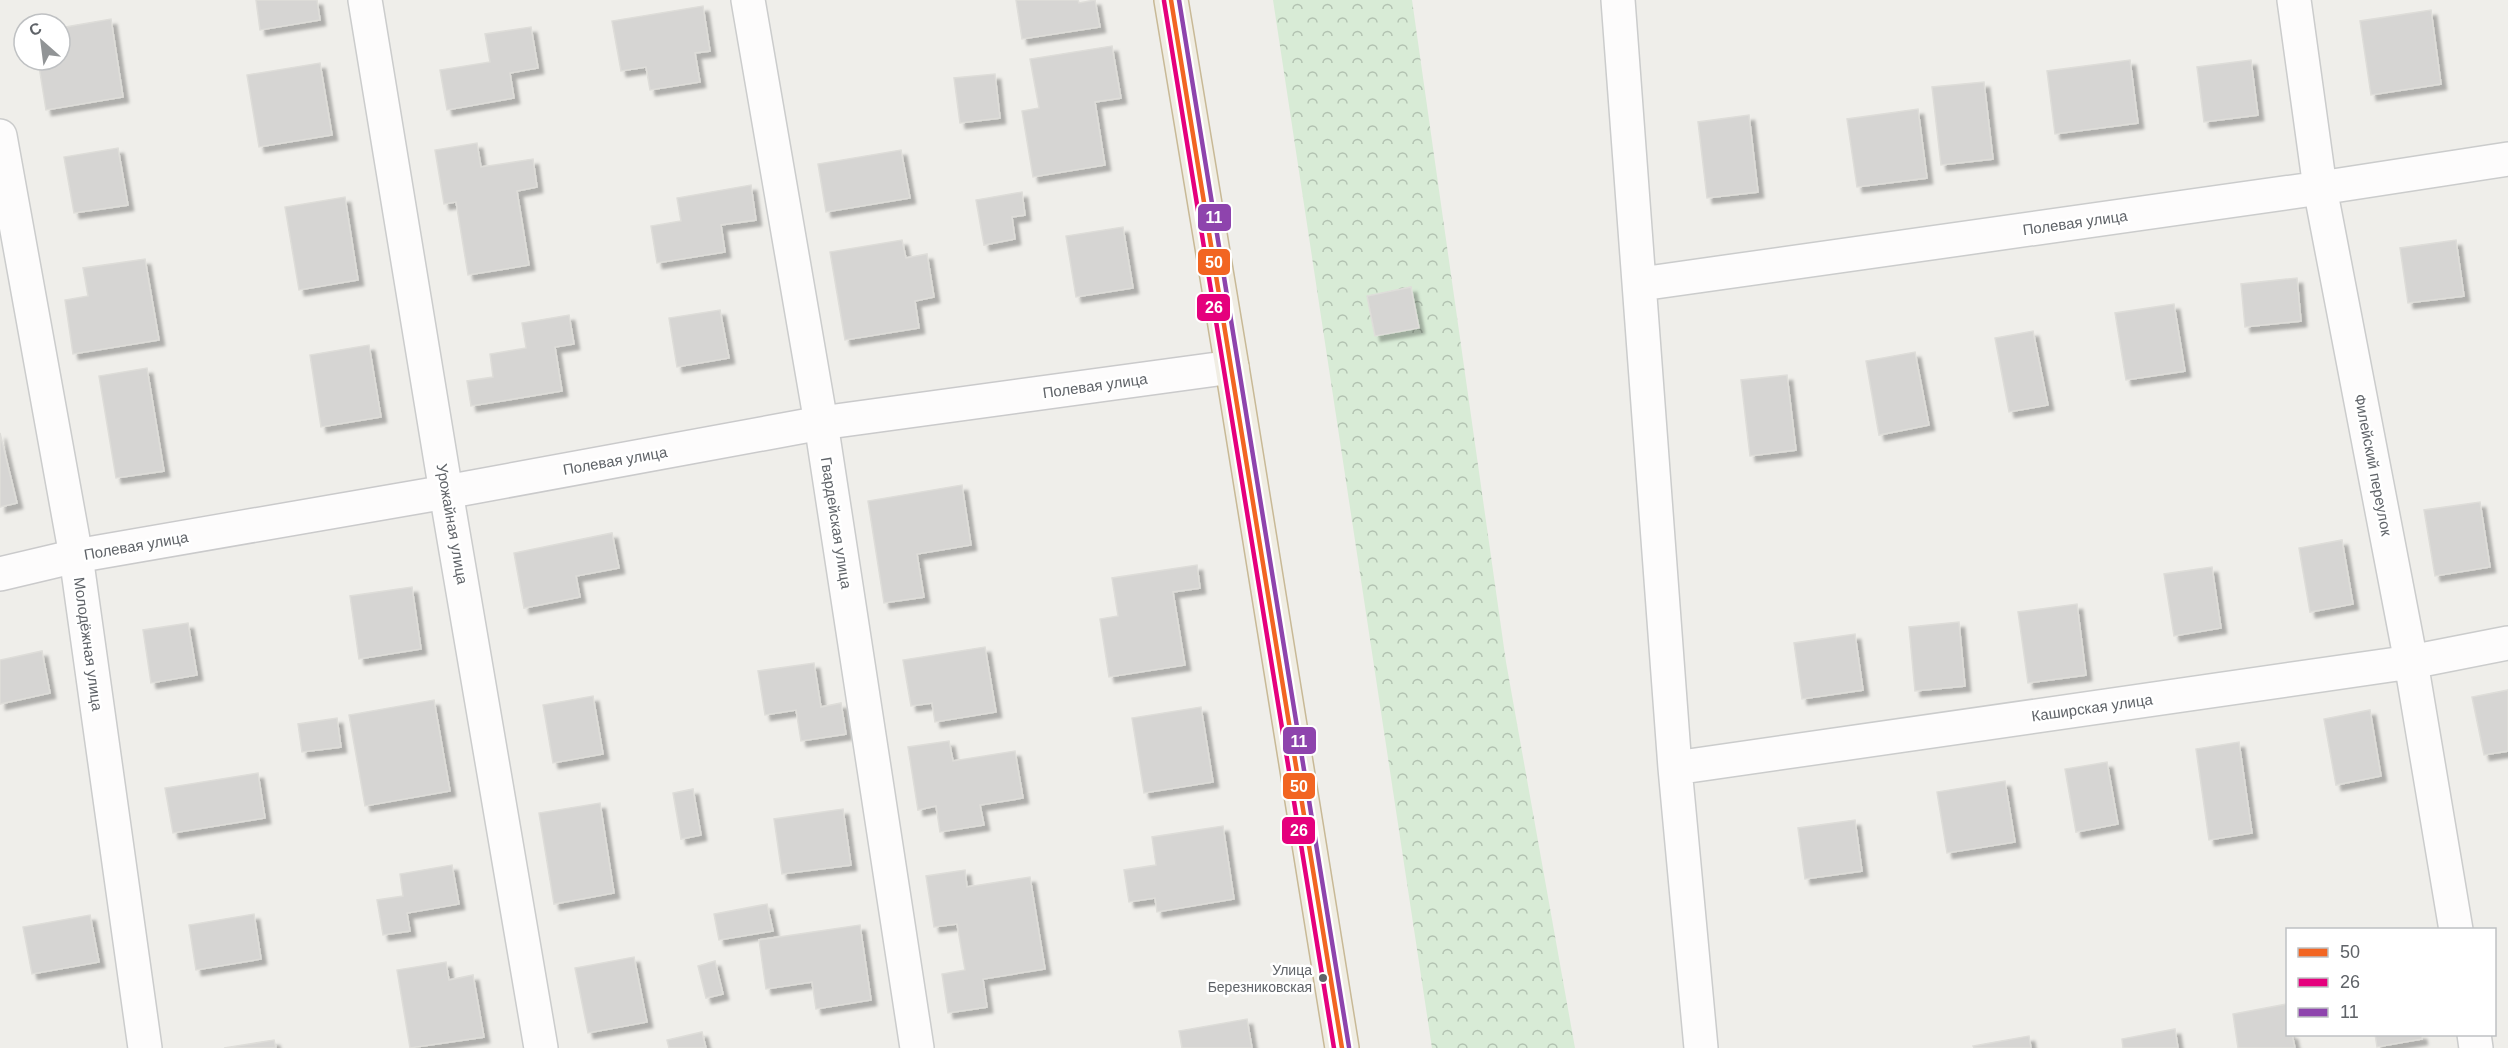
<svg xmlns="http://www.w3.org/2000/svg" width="2508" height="1048" font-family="Helvetica,sans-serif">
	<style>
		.forest { fill: url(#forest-crowns) }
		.building { fill: #d6d5d3; stroke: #deddd9; stroke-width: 1.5; filter: url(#shadow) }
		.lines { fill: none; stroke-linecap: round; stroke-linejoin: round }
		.street-casing { stroke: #cbcccc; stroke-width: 36 }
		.secondary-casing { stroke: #cacacb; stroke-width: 36 }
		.highway-casing { stroke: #c8b996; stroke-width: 36 }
		.street { stroke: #fdfcfc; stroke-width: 33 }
		.secondary { stroke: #fdfcfc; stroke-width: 33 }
		.highway { stroke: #f0ede3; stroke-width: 33 }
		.bus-1-casing { stroke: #fff; stroke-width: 9 }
		.bus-2-casing { stroke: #fff; stroke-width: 9 }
		.bus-3-casing { stroke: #fff; stroke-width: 9 }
		.bus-1 { stroke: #f26522; stroke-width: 4.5 }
		.bus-2 { stroke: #e5007d; stroke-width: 4.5 }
		.bus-3 { stroke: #8e44ad; stroke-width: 4.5 }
		.bus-dot { fill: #5f6368; stroke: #fff; stroke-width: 2 }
		.labels { text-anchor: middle; stroke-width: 5; stroke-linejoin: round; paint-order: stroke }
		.bus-label { font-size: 14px; fill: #5f6368; stroke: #fff; text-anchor: end }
		.street-label { font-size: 15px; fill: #5f6368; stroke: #fff }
		.line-badge { stroke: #fff; stroke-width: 2 }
		.badge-label { font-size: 16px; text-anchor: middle; font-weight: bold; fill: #fff }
	</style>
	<defs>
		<pattern id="forest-crowns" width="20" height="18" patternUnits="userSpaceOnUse" patternTransform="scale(1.5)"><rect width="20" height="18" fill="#d8ebd6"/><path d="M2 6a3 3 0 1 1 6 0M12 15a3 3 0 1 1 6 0" fill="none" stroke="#b2c2b1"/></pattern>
		<filter id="shadow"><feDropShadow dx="5.5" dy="5.5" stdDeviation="1.5" flood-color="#0004"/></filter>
	</defs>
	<rect width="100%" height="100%" fill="#efeeea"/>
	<path class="forest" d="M1273,0h139l94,662 69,386h-143z"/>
	<path class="building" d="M256,0h61l3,20 -60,10z
		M1016,0h62l1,3 16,-3 5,27 -78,12z
		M703,6l7,45 -15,2 5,29 -50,8 -4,-23 -25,4 -9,-50z
		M2431,10l10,74 -70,11 -11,-74z
		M111,19l12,78 -77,13 -8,-50h22v-32z
		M531,27l7,41 -28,5 4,25 -67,12 -7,-40 50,-8 -5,-28z
		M1112,46l9,52 -26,4 10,63 -72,12 -11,-66 17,-3 -9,-49z
		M2130,60l8,63 -83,11 -8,-63z
		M2251,60l7,55 -54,7 -7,-55z
		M320,63l12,72 -73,12 -12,-72z
		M995,74l5,44 -40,5 -6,-45z
		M1984,82l9,77 -52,6 -9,-78z
		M1918,109l9,69 -70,9 -10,-68z
		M1749,115l9,77 -51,6 -9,-76z
		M477,143l4,24 52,-8 4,28 -20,4 12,74 -61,10 -12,-73 -12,2 -9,-54z
		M118,148l10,57 -54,8 -10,-56z
		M901,150l9,48 -84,14 -8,-48z
		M751,185l5,35 -35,5 4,27 -68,11 -6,-37 30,-5 -4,-23z
		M1022,192l3,23 -13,2 3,22 -31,6 -8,-45z
		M345,197l13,83 -59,10 -14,-83z
		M1123,227l10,61 -57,9 -10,-61z
		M902,240l4,18 21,-4 7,43 -19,4 4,27 -74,12 -15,-88z
		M2456,240l8,56 -56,7 -8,-55z
		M145,259l14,81 -86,14 -8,-54 23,-4 -5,-28z
		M2297,278l4,43 -56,6 -4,-43z
		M1411,287l8,41 -44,8 -8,-40z
		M2174,304l11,67 -59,9 -11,-67z
		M720,310l9,48 -52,9 -8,-49z
		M569,315l5,29 -19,3 7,44 -91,15 -4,-25 26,-4 -3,-23 36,-6 -4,-25z
		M2033,331l15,74 -39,7 -14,-74z
		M369,345l12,72 -60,10 -11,-72z
		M1915,352l14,73 -50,10 -13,-74z
		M147,368l17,103 -48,7 -17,-102z
		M1787,375l9,75 -46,6 -9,-76z
		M0,433l17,70 -17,4z
		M962,485l9,60 -54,9 7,43 -40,6 -16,-102z
		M2480,502l10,65 -55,9 -11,-66z
		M612,533l7,35 -43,8 4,21 -56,11 -10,-55z
		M2342,540l11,64 -43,8 -11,-64z
		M1197,565l3,23 -27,4 12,73 -76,12 -9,-58 18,-3 -6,-38z
		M2212,567l9,61 -47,8 -10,-62z
		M412,587l9,62 -62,10 -9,-63z
		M2077,604l9,71 -58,8 -10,-71z
		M1959,622l6,64 -50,5 -6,-64z
		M188,623l9,52 -46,8 -8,-53z
		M1855,634l8,56 -61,9 -8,-56z
		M985,647l11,65 -61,10 -3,-19 -21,3 -8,-46z
		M42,651l8,42 -50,11v-44z
		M814,663l7,44 20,-4 5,31 -45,7 -5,-31 -31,5 -7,-44z
		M2508,690v61l-24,4 -12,-58z
		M593,696l10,58 -50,9 -10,-58z
		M434,700l16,91 -85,15 -16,-91z
		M1201,707l12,75 -69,11 -12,-75z
		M2370,710l11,66 -45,9 -12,-66z
		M337,718l4,29 -39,5 -4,-28z
		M949,741l4,20 62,-10 8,47 -43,7 4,20 -44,7 -4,-26 -18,4 -10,-63z
		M2239,742l13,91 -43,7 -13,-91z
		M2107,762l11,62 -42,8 -11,-63z
		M258,773l7,45 -92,15 -8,-45z
		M2005,781l10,61 -68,11 -10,-61z
		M693,789l8,46 -20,4 -8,-46z
		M600,803l14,90 -60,11 -15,-91z
		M843,809l8,56 -69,9 -8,-55z
		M1855,820l7,51 -57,8 -7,-51z
		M1223,826l11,73 -77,13 -2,-14 -26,4 -5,-32 32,-5 -4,-28z
		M452,865l7,39 -52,9 3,18 -27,4 -6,-35 26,-4 -3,-22z
		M965,870l2,17 63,-10 15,92 -62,10 4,28 -39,6 -6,-39 23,-4 -8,-46 -23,3 -8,-51z
		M767,904l6,27 -54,9 -5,-26z
		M254,914l7,45 -65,11 -7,-45z
		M90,915l9,47 -67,12 -9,-47z
		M860,925l11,75 -55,9 -4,-27 -46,7 -7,-49z
		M634,957l13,65 -59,11 -13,-65z
		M715,961l8,33 -17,4 -8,-32z
		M446,962l3,18 24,-5 11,62 -74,11 -13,-78z
		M2287,1004l1,30h4l3,14h-57l-5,-34z
		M1247,1019l5,29h-70l-3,-17z
		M2175,1029l3,19h-55l-1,-9z
		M702,1032l4,16h-37l-2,-8z
		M2375,1034h46l1,5 -45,8z
		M2029,1036l2,12h-57l-1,-2z
		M274,1040l2,8h-52z"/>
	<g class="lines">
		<g class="street-casing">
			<path id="street" d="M365,0l81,492 95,556
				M748,0l73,423 96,625
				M1618,0l57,768 26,280
				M2294,0l26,188 91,474 45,268
				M0,136l76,420 69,492
				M1641,284l679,-96 188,-29
				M1675,768l736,-106 97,-19
				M2474,1034l2,14"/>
		</g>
		<g class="secondary-casing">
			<path id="secondary" d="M0,574l76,-18 370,-64 375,-69 411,-56"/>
		</g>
		<g class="highway-casing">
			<path id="highway" d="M1171,0l61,367 110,681"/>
		</g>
		<use href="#street" class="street"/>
		<use href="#secondary" class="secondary"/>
		<use href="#highway" class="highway"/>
		<g class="bus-1-casing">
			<path id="bus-1" d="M1171,0l171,1048"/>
		</g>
		<g class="bus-2-casing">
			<path id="bus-2" d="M1164,1l170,1047"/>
		</g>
		<g class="bus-3-casing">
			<path id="bus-3" d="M1179,0l170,1047"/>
		</g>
		<use href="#bus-1" class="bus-1"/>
		<use href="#bus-2" class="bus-2"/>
		<use href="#bus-3" class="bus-3"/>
	</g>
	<circle class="bus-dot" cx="1323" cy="978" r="5"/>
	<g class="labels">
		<g class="bus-label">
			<text x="1312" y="975">Улица<tspan x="1312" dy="17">Березниковская</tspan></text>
		</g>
		<g class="street-label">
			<text transform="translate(2075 223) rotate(-8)" y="5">Полевая улица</text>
			<text transform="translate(1095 386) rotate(-8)" y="5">Полевая улица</text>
			<text transform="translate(615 461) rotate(-10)" y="5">Полевая улица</text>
			<text transform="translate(2373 465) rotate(79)" y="5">Филейский переулок</text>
			<text transform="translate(836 523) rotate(81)" y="5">Гвардейская улица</text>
			<text transform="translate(452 524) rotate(80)" y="5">Урожайная улица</text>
			<text transform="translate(136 546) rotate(-10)" y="5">Полевая улица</text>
			<text transform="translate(88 644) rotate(82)" y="5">Молодёжная улица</text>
			<text transform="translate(2092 708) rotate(-8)" y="5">Каширская улица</text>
		</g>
	</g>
	<g class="line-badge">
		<rect x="1197" y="203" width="35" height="29" rx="6" fill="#8e44ad"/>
		<rect x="1197" y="248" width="34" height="28" rx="6" fill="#f26522"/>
		<rect x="1196" y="293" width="35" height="29" rx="6" fill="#e5007d"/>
		<rect x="1282" y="726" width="35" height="29" rx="6" fill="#8e44ad"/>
		<rect x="1282" y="772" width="34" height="28" rx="6" fill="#f26522"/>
		<rect x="1281" y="816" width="35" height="29" rx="6" fill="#e5007d"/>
	</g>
	<g class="badge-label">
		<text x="1214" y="223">11</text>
		<text x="1214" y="268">50</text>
		<text x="1214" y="313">26</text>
		<text x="1299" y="747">11</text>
		<text x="1299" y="792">50</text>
		<text x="1299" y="836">26</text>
	</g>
	<rect x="2286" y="928" width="210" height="108" fill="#ffffff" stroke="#bfc1c3" stroke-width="1.5"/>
	<rect x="2298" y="948" width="30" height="9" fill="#f26522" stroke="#bfc1c3" stroke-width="1.5"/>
	<text x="2340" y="958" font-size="18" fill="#5f6368">50</text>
	<rect x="2298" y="978" width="30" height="9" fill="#e5007d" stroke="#bfc1c3" stroke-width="1.5"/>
	<text x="2340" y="988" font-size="18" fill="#5f6368">26</text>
	<rect x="2298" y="1008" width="30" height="9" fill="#8e44ad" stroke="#bfc1c3" stroke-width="1.5"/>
	<text x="2340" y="1018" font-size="18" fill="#5f6368">11</text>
	<g transform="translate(42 42) rotate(332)"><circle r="28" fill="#ffffff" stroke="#bfc1c3" stroke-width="1.5"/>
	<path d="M0-4.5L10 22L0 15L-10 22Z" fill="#919496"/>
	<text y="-9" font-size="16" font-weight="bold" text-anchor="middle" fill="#5f6368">С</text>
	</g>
</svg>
